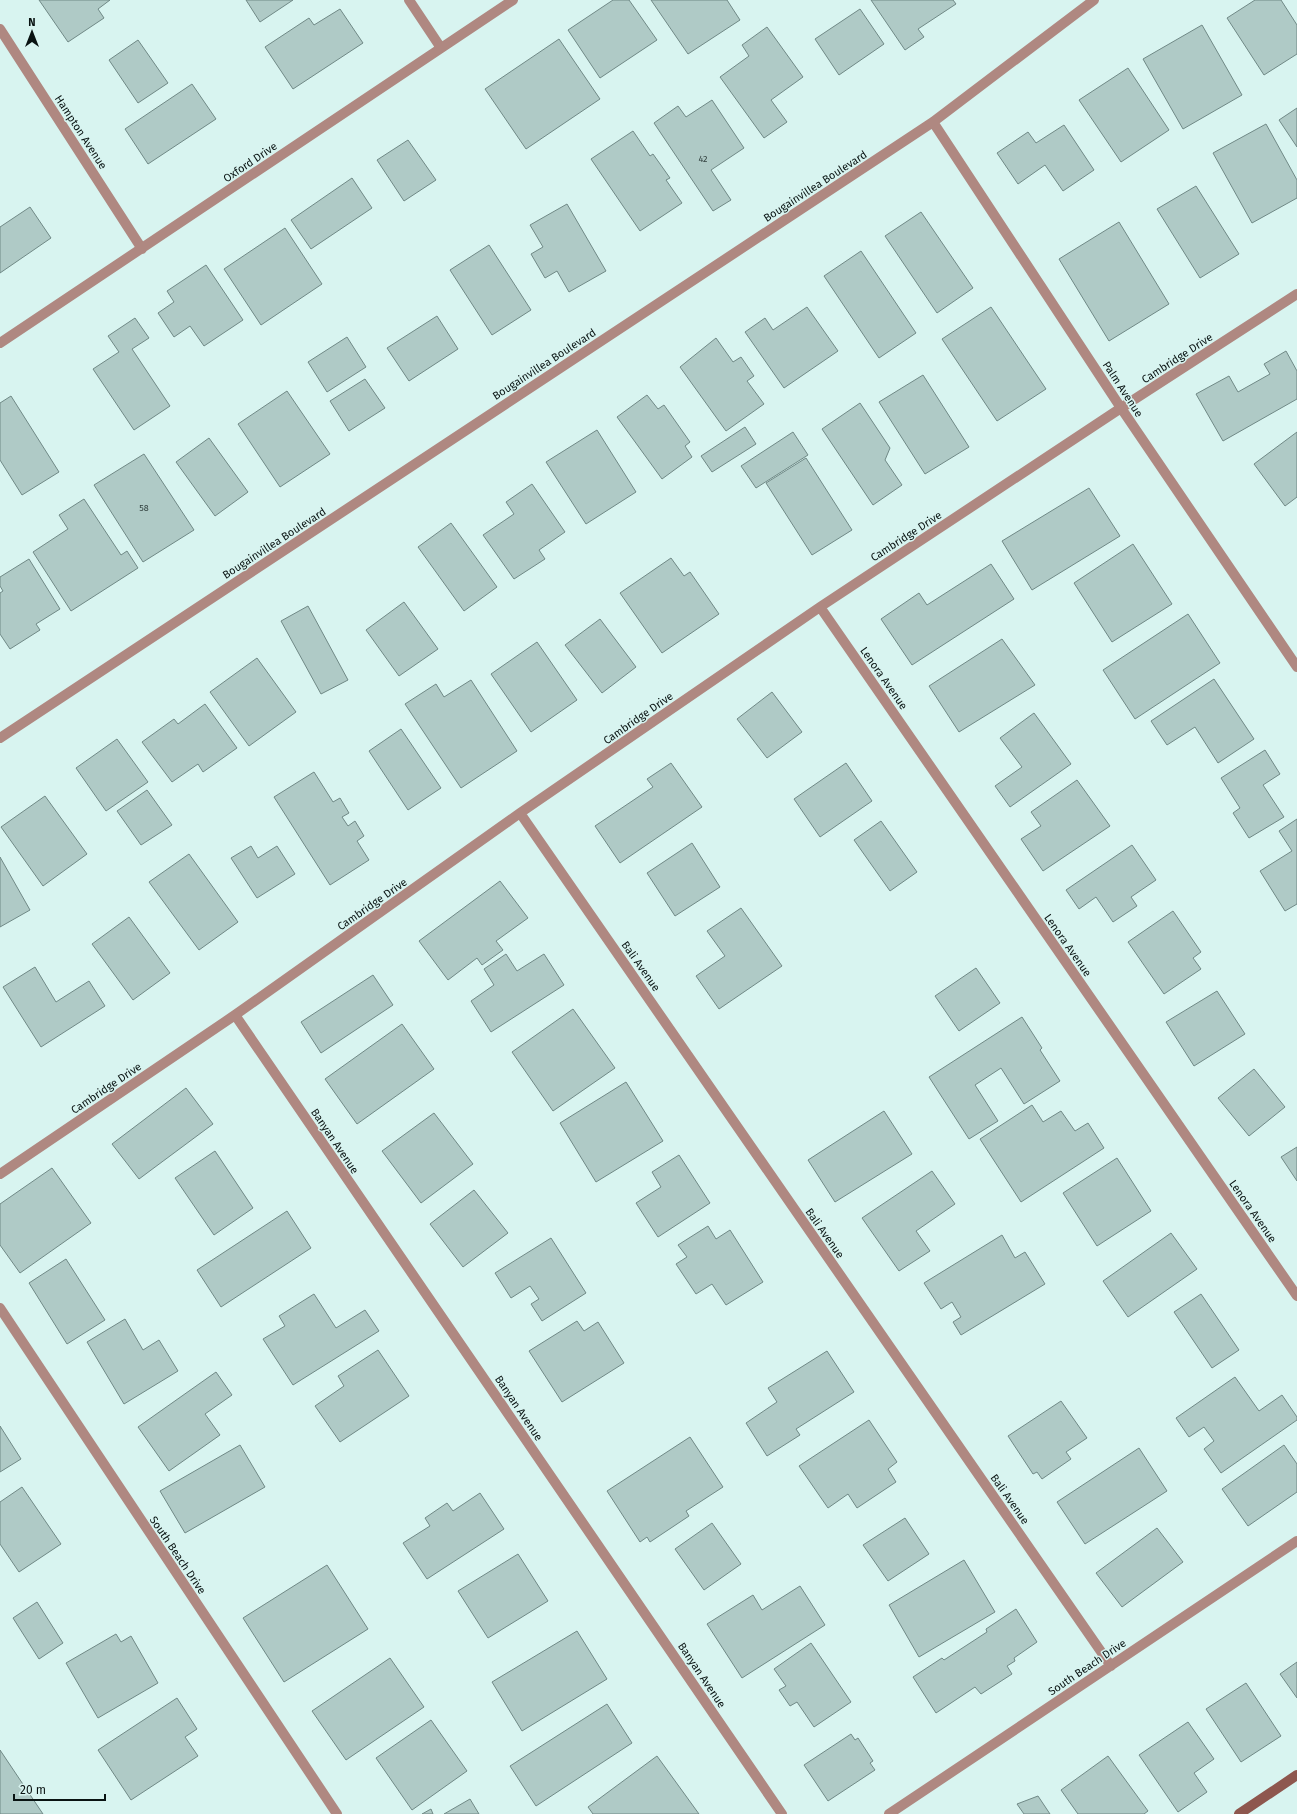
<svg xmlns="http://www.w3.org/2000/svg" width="1297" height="1814" font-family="'Fira Sans',sans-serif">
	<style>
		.building { fill: #afcac6; stroke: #708986 }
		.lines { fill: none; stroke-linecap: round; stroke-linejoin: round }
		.minor { stroke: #af8881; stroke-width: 10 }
		.secondary { stroke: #8e574e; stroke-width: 10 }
		.labels { text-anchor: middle; stroke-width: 3; stroke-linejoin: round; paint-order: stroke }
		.number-label { font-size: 9px; fill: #32413f }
		.street-label { font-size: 11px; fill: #091312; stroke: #d8f4f0 }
	</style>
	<rect width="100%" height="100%" fill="#d8f4f0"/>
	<path class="building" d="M39,0h71l-12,9 6,9 -36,24z
		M246,0h47l-33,22z
		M613,0h16l28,40 -57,38 -32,-48z
		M651,0h76l13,20 -52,34z
		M871,0h82l3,4 -38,25 6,8 -19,13z
		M1255,0h26l16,25v29l-33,21 -37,-57z
		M340,9l23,34 -70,46 -28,-42 44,-29 5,7z
		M860,9l24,35 -45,31 -24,-36z
		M1202,25l40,70 -59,34 -40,-70z
		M767,27l36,50 -32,23 16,22 -23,16 -44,-61 29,-21 -7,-11z
		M559,39l41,60 -74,50 -41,-60z
		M138,40l30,43 -30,20 -29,-43z
		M1128,68l41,62 -48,32 -42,-62z
		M192,84l24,35 -68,45 -23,-35z
		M712,100l32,48 -33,22 20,30 -18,11 -59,-88 24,-17 8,11z
		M1297,108v39l-18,-27z
		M1266,124l31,56v18l-45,25 -39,-70z
		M1064,125l30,45 -31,21 -18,-26 -27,19 -21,-31 31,-21 8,11z
		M633,131l17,25 3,-2 17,24 -4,2 16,23 -42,28 -49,-72z
		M408,140l28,40 -32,21 -27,-41z
		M352,178l20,30 -61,41 -20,-29z
		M1196,186l43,68 -39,24 -43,-69z
		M567,204l39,67 -37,21 -12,-21 -12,7 -14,-24 12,-7 -13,-22z
		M30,207l21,31 -51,35v-46z
		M921,212l52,76 -36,25 -52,-77z
		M1119,222l50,82 -60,37 -50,-82z
		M285,228l37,56 -61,41 -37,-56z
		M489,245l42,65 -39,25 -42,-65z
		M861,251l55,82 -37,25 -55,-82z
		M206,265l37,55 -39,26 -14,-20 -16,11 -16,-24 16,-11 -7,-11z
		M807,307l31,44 -54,37 -39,-56 20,-14 8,12z
		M991,307l55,82 -49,32 -55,-82z
		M437,316l21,33 -49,32 -22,-33z
		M135,318l14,20 -17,11 38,57 -36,24 -41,-61 26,-17 -11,-16z
		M347,337l19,30 -39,25 -19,-30z
		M716,338l17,24 8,-5 13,19 -7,5 17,23 -38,27 -46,-64z
		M1286,351l11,20v28l-74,42 -27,-47 33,-18 9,16 32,-18 -6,-10z
		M923,375l46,72 -44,27 -46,-72z
		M365,379l20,29 -36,23 -19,-30z
		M287,391l43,63 -50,33 -42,-63z
		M647,395l11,14 6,-4 26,37 -5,4 7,11 -30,22 -45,-62z
		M11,396l48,76 -37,23 -22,-35v-57z
		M860,403l30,45 -5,12 17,25 -29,20 -51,-76z
		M745,427l11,17 -44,28 -11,-16z
		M597,430l39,62 -50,32 -40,-62z
		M793,432l15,23 -52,33 -15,-22z
		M1297,432v65l-12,9 -31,-42z
		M209,438l39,54 -33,24 -39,-54z
		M144,454l50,76 -51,32 -49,-77z
		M806,458l46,72 -40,25 -46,-72z
		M532,484l33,48 -26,18 6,9 -31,20 -31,-44 31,-21 -8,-12z
		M1089,488l31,48 -88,54 -30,-49z
		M84,499l37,56 6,-4 11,17 -67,43 -38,-59 35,-23 -9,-14z
		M451,523l46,64 -33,24 -46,-64z
		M1133,544l39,60 -60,38 -38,-59z
		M671,558l13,18 6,-4 29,42 -57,39 -42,-60z
		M29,559l31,50 -24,15 4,6 -30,19 -10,-15v-41l3,-2 -3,-5v-9z
		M991,564l23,35 -102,66 -31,-46 38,-26 8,12z
		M404,602l34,47 -39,27 -33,-46z
		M308,606l40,74 -27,14 -40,-73z
		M1188,614l32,49 -85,56 -32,-49z
		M600,619l36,48 -34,26 -37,-48z
		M1002,639l33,46 -76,47 -30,-46z
		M537,642l40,58 -46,32 -40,-58z
		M257,658l39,54 -47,34 -39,-54z
		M1214,679l40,60 -36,24 -23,-36 -28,18 -16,-24z
		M471,680l46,71 -56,37 -56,-84 31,-20 8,13z
		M772,692l30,40 -35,26 -30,-39z
		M205,704l32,44 -34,24 -5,-8 -26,18 -30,-40 32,-23 4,5z
		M1034,713l37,51 -61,43 -15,-21 27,-19 -22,-29z
		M401,729l40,59 -33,22 -39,-59z
		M117,739l31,43 -42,29 -30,-43z
		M1265,750l15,24 -17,11 21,32 -35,21 -16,-25 7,-5 -19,-30z
		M671,763l31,44 -82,56 -25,-37 58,-39 -6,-8z
		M846,763l26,38 -52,36 -26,-38z
		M314,772l19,30 7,-4 9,15 -7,4 6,9 7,-5 9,15 -7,5 12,19 -39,25 -56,-88z
		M1077,780l33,46 -67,45 -22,-32 20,-13 -10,-14z
		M147,790l25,35 -31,20 -24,-34z
		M45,796l42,58 -44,32 -42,-59z
		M1297,819v85l-12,7 -25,-40 32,-20 -13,-20z
		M881,821l36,51 -27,19 -36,-51z
		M692,843l28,44 -45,29 -28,-43z
		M1132,845l24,35 -25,17 6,9 -24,16 -17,-25 -17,12 -13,-19z
		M251,846l7,12 19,-12 18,28 -38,24 -26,-40z
		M189,854l49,68 -39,28 -50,-68z
		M0,857l30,53 -30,17z
		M500,881l28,37 -32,23 7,9 -21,15 -5,-7 -29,22 -29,-39z
		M741,908l41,58 -63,43 -23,-33 29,-20 -18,-25z
		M1173,911l28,41 -8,6 8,11 -37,25 -36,-52z
		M129,917l41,56 -37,27 -41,-56z
		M506,954l11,17 27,-17 20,31 -73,47 -20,-31 23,-16 -10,-16z
		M35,967l21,35 33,-21 16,25 -64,41 -38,-60z
		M976,968l24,35 -41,28 -24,-35z
		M373,975l20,30 -72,48 -20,-31z
		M1217,991l28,43 -51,32 -28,-44z
		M573,1009l42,59 -62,43 -41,-59z
		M1022,1017l20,31 -2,2 20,31 -36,23 -23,-36 -26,17 23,36 -29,18 -40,-62z
		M402,1024l32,45 -77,55 -32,-45z
		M1254,1069l31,38 -36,29 -31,-38z
		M626,1082l37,59 -67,41 -36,-59z
		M186,1088l27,36 -74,55 -27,-35z
		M1032,1105l11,17 18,-11 14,20 13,-8 16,25 -83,54 -41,-63z
		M884,1111l28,43 -77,48 -27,-42z
		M434,1113l39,51 -52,39 -39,-52z
		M1297,1147v34l-16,-24z
		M215,1151l38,57 -39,27 -39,-57z
		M679,1155l31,48 -52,34 -22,-34 25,-16 -9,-15z
		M1117,1158l34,53 -54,35 -34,-53z
		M52,1168l39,55 -71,50 -20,-28v-41z
		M932,1171l23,33 -39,27 14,20 -31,20 -37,-53z
		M474,1190l34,43 -45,34 -33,-43z
		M287,1211l24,37 -90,59 -24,-37z
		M708,1226l8,13 14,-9 33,52 -37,23 -14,-21 -16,10 -20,-30 11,-7 -9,-12z
		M1171,1233l26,36 -69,48 -25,-36z
		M1002,1235l13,23 10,-6 20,32 -84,51 -8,-13 8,-5 -9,-15 -11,7 -17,-26z
		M551,1238l35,55 -44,28 -11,-17 8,-5 -9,-13 -19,12 -16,-25z
		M66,1259l39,61 -38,24 -38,-61z
		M314,1294l22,34 29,-18 14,21 -86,54 -30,-46 22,-13 -6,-10z
		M1201,1294l38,56 -27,18 -38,-56z
		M125,1319l18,31 16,-10 19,31 -54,33 -37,-62z
		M577,1321l7,10 14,-9 26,41 -62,39 -33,-51z
		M378,1350l31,46 -69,46 -25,-36 29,-20 -6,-10z
		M827,1351l27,41 -58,37 4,6 -33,21 -21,-33 31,-21 -9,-14z
		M216,1372l16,23 -27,19 15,21 -51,36 -31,-44z
		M1235,1377l24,34 23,-16 15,22v3l-76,53 -17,-24 10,-8 -10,-14 -15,10 -13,-19z
		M1061,1401l26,37 -21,14 5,7 -29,20 -5,-7 -4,2 -25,-38z
		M869,1420l28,42 -9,7 8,13 -39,26 -9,-14 -20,14 -29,-42z
		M0,1426l21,33 -21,13z
		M690,1437l33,50 -37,24 3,5 -39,26 -3,-5 -7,5 -33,-51z
		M240,1445l25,42 -80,46 -25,-42z
		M1284,1445l13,19v28l-49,34 -26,-37z
		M1139,1448l28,43 -82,53 -28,-42z
		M22,1487l39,57 -42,28 -19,-28v-42z
		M480,1493l24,36 -77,50 -24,-36 27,-17 -5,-8 22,-15 6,8z
		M905,1518l24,36 -41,27 -25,-36z
		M712,1523l29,41 -37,26 -29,-41z
		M1157,1528l26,34 -61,45 -26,-34z
		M518,1554l30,47 -60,37 -30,-47z
		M964,1560l31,52 -76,45 -30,-52z
		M327,1565l41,64 -84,53 -41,-64z
		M800,1586l25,39 -83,53 -35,-54 46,-29 9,15z
		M37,1602l26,41 -24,16 -26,-41z
		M1016,1609l21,33 -23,16 1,3 -8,5 5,8 -31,20 -6,-7 -39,26 -23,-36 29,-19 2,2 43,-28 -1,-3z
		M577,1631l30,48 -85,52 -30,-49z
		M116,1634l5,8 10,-6 27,47 -60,35 -32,-55z
		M811,1643l40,59 -37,25 -17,-25 -7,4 -11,-16 7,-4 -12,-17z
		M390,1658l34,49 -78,53 -34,-49z
		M1297,1662v36l-17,-24z
		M1246,1683l35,53 -40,26 -35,-53z
		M177,1698l20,31 -12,8 13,19 -67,44 -33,-50z
		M607,1704l25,39 -96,63 -26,-40z
		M431,1720l36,51 -55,39 -36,-52z
		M1188,1722l26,37 -20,14 13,19 -29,20 -39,-57z
		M851,1734l4,6 3,-2 15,23 -3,2 5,7 -47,31 -24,-36z
		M0,1750l43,64h-43z
		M657,1756l42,58h-106l-5,-7z
		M1108,1756l40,55 -4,3h-66l-17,-24z
		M1038,1796l12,18h-26l-7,-10z
		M470,1799l9,15h-35z
		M431,1809l2,5h-11z"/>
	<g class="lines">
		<path class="minor" d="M409,0l32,48
			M0,29l142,220
			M933,122l188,286 176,259
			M0,343l513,-343
			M820,607l477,689
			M0,738l933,-616 161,-122
			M520,813l591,853
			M235,1015l547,799
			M0,1174l235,-159 285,-202 300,-206 301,-199 176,-114
			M0,1308l337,506
			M889,1814l408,-273"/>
		<path class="secondary" d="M1239,1814l58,-39"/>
	</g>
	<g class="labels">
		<g class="number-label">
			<text x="703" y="162">42</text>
			<text x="144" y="511">58</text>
		</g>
		<g class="street-label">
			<text transform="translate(81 132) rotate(57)" y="4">Hampton Avenue</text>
			<text transform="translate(250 162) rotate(-34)" y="4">Oxford Drive</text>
			<text transform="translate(815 186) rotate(-33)" y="4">Bougainvillea Boulevard</text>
			<text transform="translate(1177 358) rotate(-33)" y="4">Cambridge Drive</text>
			<text transform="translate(544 364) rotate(-33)" y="4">Bougainvillea Boulevard</text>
			<text transform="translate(1123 389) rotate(57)" y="4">Palm Avenue</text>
			<text transform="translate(906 536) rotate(-33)" y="4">Cambridge Drive</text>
			<text transform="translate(274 543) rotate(-33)" y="4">Bougainvillea Boulevard</text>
			<text transform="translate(884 678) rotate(55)" y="4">Lenora Avenue</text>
			<text transform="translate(638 718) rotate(-35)" y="4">Cambridge Drive</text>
			<text transform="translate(372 904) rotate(-35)" y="4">Cambridge Drive</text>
			<text transform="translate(1068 945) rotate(55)" y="4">Lenora Avenue</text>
			<text transform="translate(641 966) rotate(55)" y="4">Bali Avenue</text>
			<text transform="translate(106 1088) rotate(-34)" y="4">Cambridge Drive</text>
			<text transform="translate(335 1141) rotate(56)" y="4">Banyan Avenue</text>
			<text transform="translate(1253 1211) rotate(55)" y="4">Lenora Avenue</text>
			<text transform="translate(825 1233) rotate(55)" y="4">Bali Avenue</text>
			<text transform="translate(519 1408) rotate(56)" y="4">Banyan Avenue</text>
			<text transform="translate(1010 1499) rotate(55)" y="4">Bali Avenue</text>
			<text transform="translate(178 1555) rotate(56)" y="4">South Beach Drive</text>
			<text transform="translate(1087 1667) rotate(-34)" y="4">South Beach Drive</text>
			<text transform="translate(702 1675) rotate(56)" y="4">Banyan Avenue</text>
		</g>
	</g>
	<g transform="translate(32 32)" stroke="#d8f4f0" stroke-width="3" paint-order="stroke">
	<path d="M0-3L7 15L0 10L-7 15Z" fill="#091312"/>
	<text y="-6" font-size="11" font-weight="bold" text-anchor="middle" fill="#091312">N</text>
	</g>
	<path d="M14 1794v6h91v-6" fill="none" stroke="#091312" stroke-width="2"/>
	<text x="20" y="1794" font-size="12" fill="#091312" stroke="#d8f4f0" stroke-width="3" paint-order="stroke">20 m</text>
</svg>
